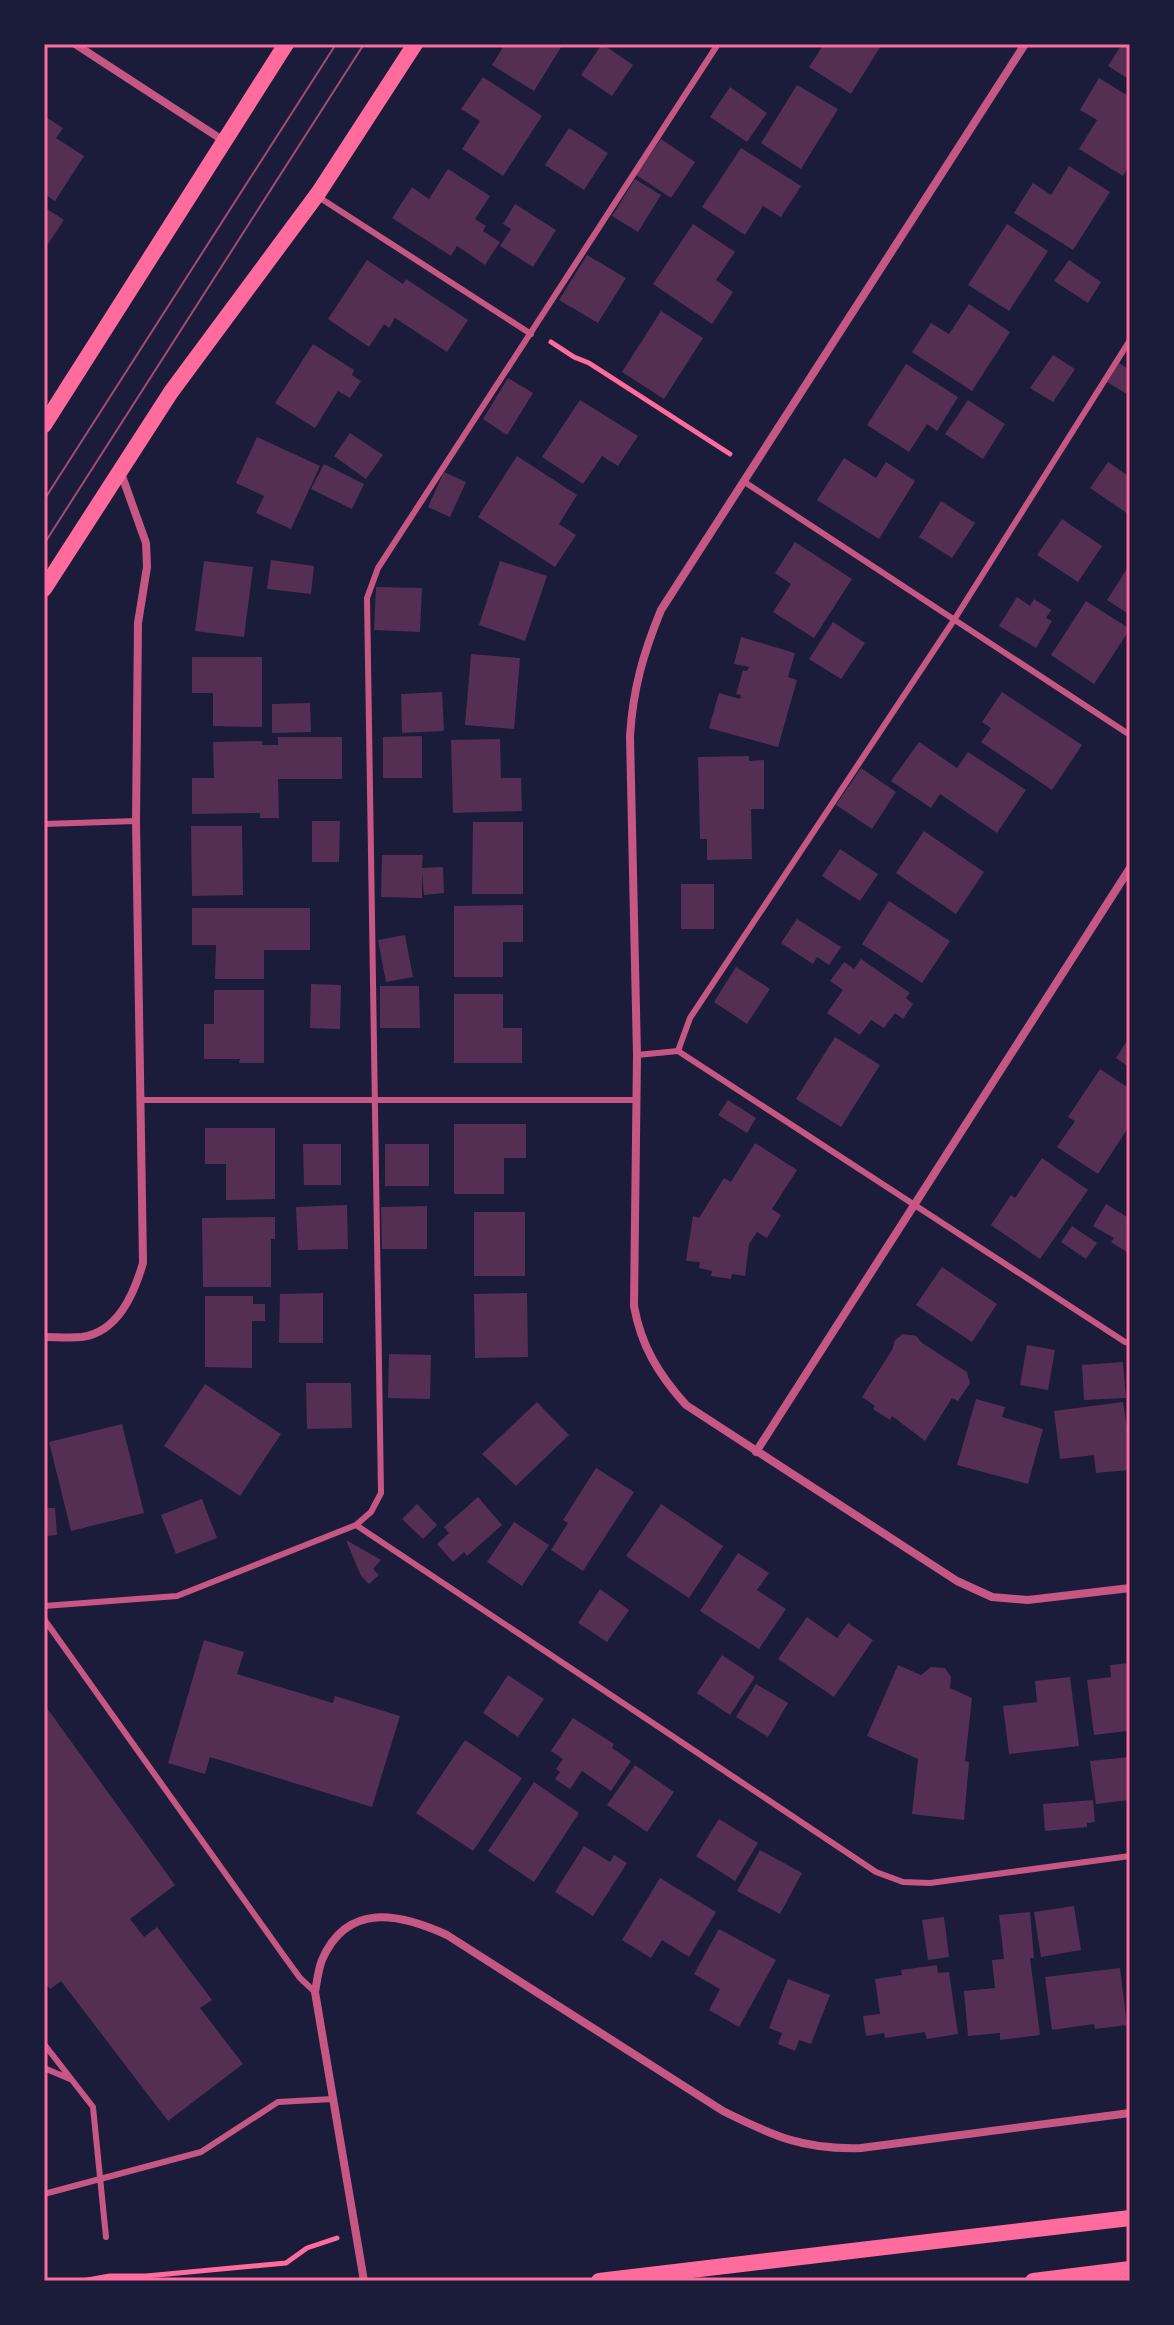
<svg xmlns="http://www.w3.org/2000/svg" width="1174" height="2325" font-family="Arial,sans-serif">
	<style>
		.building { fill: #542f53 }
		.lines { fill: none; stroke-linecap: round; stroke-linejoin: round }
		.path { stroke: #ff6b9d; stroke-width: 5 }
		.service { stroke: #c65784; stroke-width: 6 }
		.minor { stroke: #c65784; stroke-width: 8 }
		.secondary { stroke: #ff6b9d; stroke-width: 16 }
		.tram { stroke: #a44b75; stroke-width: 2 }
		.neatline { fill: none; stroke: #ff6b9d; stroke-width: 3 }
	</style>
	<rect width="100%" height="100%" fill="#1b1b3a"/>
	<path class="building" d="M505,44h58l-29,47 -42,-26z
		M602,44l31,21 -21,31 -31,-21z
		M824,44h58l-31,50 -42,-27z
		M1122,44h8v36l-22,-14z
		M483,77l59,39 -39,60 -41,-27 18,-28 -19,-12z
		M1099,78l31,19v67l-7,12 -44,-27 18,-29 -17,-10z
		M797,85l41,24 -37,60 -40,-26z
		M730,87l37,26 -20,29 -37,-25z
		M44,116l19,12 -7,10 28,18 -29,45 -11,-7z
		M569,128l39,25 -24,37 -39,-25z
		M661,139l34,23 -24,36 -35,-23z
		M741,148l60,38 -20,31 -18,-11 -18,29 -43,-28z
		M1069,166l41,26 -37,58 -59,-37 19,-30 18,12z
		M448,169l42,27 -15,23 11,7 -3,5 17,11 -15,23 -28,-19 -6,10 -59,-38 20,-31 17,12z
		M635,179l26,16 -23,37 -26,-16z
		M515,204l41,26 -23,37 -33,-21 11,-17 -8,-5z
		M44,207l20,13 -20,30z
		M693,224l42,28 -19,28 17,12 -21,32 -59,-40z
		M1007,224l41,27 -39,60 -41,-26z
		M587,255l39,23 -28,45 -39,-23z
		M367,260l36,24 3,-5 62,41 -21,32 -52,-34 -6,10 -5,-4 -15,23 -41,-28z
		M1069,260l32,22 -13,21 -34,-22z
		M969,304l41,28 -38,59 -60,-39 19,-29 18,11z
		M661,311l42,27 -39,61 -42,-27z
		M313,344l41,26 -2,5 9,6 -11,17 -12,-7 -23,37 -40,-25z
		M1053,355l22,14 -22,33 -23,-14z
		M1119,363l11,7v26l-23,-14z
		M906,364l52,33 -21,34 -10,-7 -18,28 -42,-27z
		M508,378l25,15 -26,42 -24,-16z
		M580,400l58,36 -20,30 -16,-10 -19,28 -41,-27z
		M968,400l37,24 -22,35 -38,-25z
		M350,433l33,22 -17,24 -32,-23z
		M257,437l63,29 -29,63 -35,-16 8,-17 -28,-13z
		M517,456l60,39 -18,29 17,11 -21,32 -77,-50z
		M844,458l32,20 10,-16 29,19 -36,58 -62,-39z
		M1108,462l22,15 -2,37 -38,-26z
		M324,464l40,20 -12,25 -41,-20z
		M444,472l22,10 -16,35 -22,-10z
		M941,501l34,22 -23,35 -33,-21z
		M1062,519l40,27 -24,36 -41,-27z
		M795,542l57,37 -38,59 -41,-26 18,-28 -16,-11z
		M271,560l43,6 -3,28 -44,-5z
		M204,561l49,6 -9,70 -49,-6z
		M500,561l47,15 -22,65 -46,-16z
		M1130,564v51l-23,-15z
		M376,587l46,1 -2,44 -46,-2z
		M1017,597l13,9 4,-7 17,11 -5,8 6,3 -16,27 -37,-22z
		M1086,601l44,28 -36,55 -43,-29z
		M833,622l32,21 -24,36 -32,-20z
		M741,637l54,16 -7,24 9,3 -19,67 -69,-19 10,-35 21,6 1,-4 -5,-1 7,-24 4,1 2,-4 -15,-3z
		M471,654l49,4 -6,71 -49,-4z
		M192,657h70v70l-49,-1v-33h-21z
		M442,692l2,39 -42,2 -1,-39z
		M1002,692l80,53 -30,45 -71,-48 10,-14 -9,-6z
		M310,703l1,29 -39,1v-29z
		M422,736v42h-39v-41z
		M278,737h64v42h-64l1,39h-19v-5l-68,1v-36h22l-1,-36 49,-1v4h16z
		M500,739l1,39h20l1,33 -69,2 -2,-73z
		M919,742l38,26 11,-16 58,38 -29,43 -57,-39 -9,14 -40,-27z
		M749,756v5l15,-1v49h-13l1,50 -45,1v-21h-7l-2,-82z
		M861,768l35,24 -24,37 -36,-24z
		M312,821h28l-1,41h-27z
		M473,822h50v72h-51z
		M191,826h51l1,69 -51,1z
		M924,831l60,41 -28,42 -60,-41z
		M840,849l38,25 -18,27 -38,-25z
		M382,855h41l-1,13 21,-1 1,26 -20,2 -2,-22v25l-41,-1z
		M681,884h33v45h-33z
		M889,901l61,40 -28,42 -60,-39z
		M523,905v37h-20v35h-49v-71z
		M192,908h118v42h-46v29h-49l1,-34h-24z
		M797,919l44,28 -12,18 -12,-8 -4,7 -32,-21z
		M405,935l8,42 -27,5 -8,-42z
		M861,959l49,34 -4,5 7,6 -10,15 -8,-6 -11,15 -13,-8 -11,15 -33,-22 16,-23 -13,-9 14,-19 10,7z
		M736,967l34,22 -23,35 -33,-22z
		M311,984l30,1 -1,44 -30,-1z
		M380,986h39l1,42h-40z
		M214,990h50v73h-25l1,-4h-36v-35h10z
		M454,994h49v34h19v35h-68z
		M1130,1036v32l-14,-10z
		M835,1037l45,28 -39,62 -45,-28z
		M1100,1069l30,20v36l-32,49 -41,-27 18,-26 -7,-4z
		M728,1100l28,18 -9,15 -29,-18z
		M454,1124h72v34h-22v36h-50z
		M205,1128h70v71l-49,1v-36h-21z
		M755,1143l42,27 -25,39 9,6 -14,23 -10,-6 -8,12 -4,32 -13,-2 -1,5 -20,-3 1,-5 -13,-3 1,-6 -14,-1 7,-45 6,2 25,-40 7,4z
		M303,1144h38v41h-37z
		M385,1144h44v42h-44z
		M1042,1158l46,32 -48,69 -49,-34 20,-30 4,3z
		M1106,1204l21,13 3,-5v42l-19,-12 3,-4 -21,-12z
		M347,1205l1,44 -50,1 -2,-43z
		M427,1206v43h-45l-1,-42z
		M474,1212h51v64h-51z
		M275,1217v22h-4v48h-68l-1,-69z
		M1072,1226l25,17 -11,16 -25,-17z
		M942,1267l55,37 -25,38 -56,-37z
		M323,1293v50h-44l1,-49z
		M527,1293l1,64 -53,1 -1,-64z
		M205,1296h48v8h12v17h-13v47l-47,-1z
		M903,1334l13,2 6,7 45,29 3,11 -12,18 -6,-3 -27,43 -33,-25 -2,4 -17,-11 2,-3 -13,-9 30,-47 3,-10z
		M1027,1345l28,5 -7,40 -28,-5z
		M389,1354l42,1 -1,44 -42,-1z
		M1123,1362l3,36 -42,2 -2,-35z
		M306,1383h45l1,45 -45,1z
		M205,1384l76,50 -41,62 -76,-50z
		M976,1399l29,8 -3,10 41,12 -15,55 -71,-19z
		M537,1402l32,33 -53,51 -34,-32z
		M1123,1402l7,45v23l-34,3 -2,-18 -34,4 -6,-48z
		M122,1424l22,89 -73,18 -22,-89z
		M596,1468l38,24 -51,79 -32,-21 17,-27 -5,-3z
		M478,1497l24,28 -35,31 -3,-4 -11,10 -16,-18 12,-11 -5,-6z
		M202,1499l15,39 -41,16 -15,-39z
		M417,1504l20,21 -14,14 -21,-20z
		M661,1504l62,42 -34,52 -63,-42z
		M44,1508h11l2,27 -13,1z
		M514,1522l35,23 -27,41 -35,-24z
		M346,1540l35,20 -8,9 6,6 -10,9 -8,-8z
		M738,1553l31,20 -12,17 29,19 -27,40 -59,-38z
		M600,1589l29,21 -22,32 -29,-19z
		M807,1617l30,21 11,-15 25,17 -39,57 -56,-38z
		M204,1640l40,12 -7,22 96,29 2,-7 65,20 -28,91 -162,-50 -5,17 -37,-11z
		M722,1655l33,22 -25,38 -33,-22z
		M1130,1663v78l-3,-10 -33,4 -7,-55 24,-3 -1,-12z
		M898,1665l23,10 10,-8 14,1 6,9 -1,11 22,10 -7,63 4,1 -5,58 -52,-6 6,-55 -51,-23z
		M508,1675l36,24 -26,38 -35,-24z
		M1070,1677l9,69 -70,8 -6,-48 34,-4 -2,-21z
		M756,1684l32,19 -20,34 -32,-20z
		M44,1704l131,181 -45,34 14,18 13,-10 55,73 -12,8 43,56 -75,57 -107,-140 -11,8 -6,-8z
		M573,1718l41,26 -2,4 19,13 -20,30 -29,-20 -12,18 -15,-10 5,-7 -4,-3 7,-10 -12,-8z
		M465,1740l57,38 -49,73 -57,-38z
		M1130,1757v43l-34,4 -6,-43z
		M635,1765l39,27 -27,40 -40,-27z
		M534,1782l45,31 -45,69 -46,-31z
		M1093,1800l2,22 -8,1v4l-42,4 -2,-27z
		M719,1819l39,24 -23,38 -39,-25z
		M584,1846l26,16 4,-7 13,8 -34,53 -38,-24z
		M760,1850l42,23 -22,41 -43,-23z
		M660,1878l56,34 -27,45 -27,-17 -11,18 -29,-18z
		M1074,1906l7,44 -40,7 -7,-45z
		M1030,1912l4,46h-4l10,77 -40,5v-7l-32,3 -4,-45 31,-3 -3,-28 12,-1 -5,-44z
		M944,1917l5,40 -21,3 -6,-40z
		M719,1929l57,31 -37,67 -30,-17 11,-21 -26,-15z
		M937,1965l1,8 11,-1 9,62 -31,5 -2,-7 -40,6 -1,-5 -18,3 -3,-20 17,-2 -5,-35 27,-4 -1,-5z
		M1120,1968l7,57 -32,4 -1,-5 -42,6 -7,-53z
		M788,1979l42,16 -19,49 -12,-4 -4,11 -17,-7 4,-11 -13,-5z"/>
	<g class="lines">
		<path class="path" d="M551,342l23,15 15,6 141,91
			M82,2281l28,-5h36l140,-13 21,-15 30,-10"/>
		<path class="service" d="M317,196l214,138
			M743,481l387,254
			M44,824l92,-3
			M678,1051l447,291 5,1
			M637,1055l41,-4 12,-33 264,-398 176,-280
			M142,1100h494
			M356,1525l520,347 27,10 27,1 200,-27
			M44,1606l133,-10 179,-71 15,-13 10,-19 -14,-895 11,-30 340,-524
			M44,1619l240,337 16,22 15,14
			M44,2044l49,63 13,130
			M44,2068l26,11
			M44,2194l157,-42 77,-50 55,-3"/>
		<path class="minor" d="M75,44l149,97
			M1025,44l-364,566c-18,44 -28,79 -31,126l7,319 -3,251c7,40 25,69 52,99l271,176 35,16 36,3 102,-12
			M44,1337c12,0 26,1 38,0 36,-5 52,-43 61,-74l-7,-442 2,-198 9,-56 -1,-24 -25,-70
			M756,1452l374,-584
			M364,2281l-49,-289c2,-10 3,-22 7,-32 25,-58 77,-47 125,-25l276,176c50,25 81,39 138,37l269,-35"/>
		<path class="secondary" d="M44,425l242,-381
			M44,589l127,-197 148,-200 96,-148
			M599,2281l531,-63
			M1033,2281l97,-12"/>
		<path class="tram" d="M44,500l292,-456
			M44,544l320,-500"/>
	</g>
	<rect width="1174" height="2325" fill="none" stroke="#1b1b3a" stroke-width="92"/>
	<rect x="46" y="46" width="1082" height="2233" class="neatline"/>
</svg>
